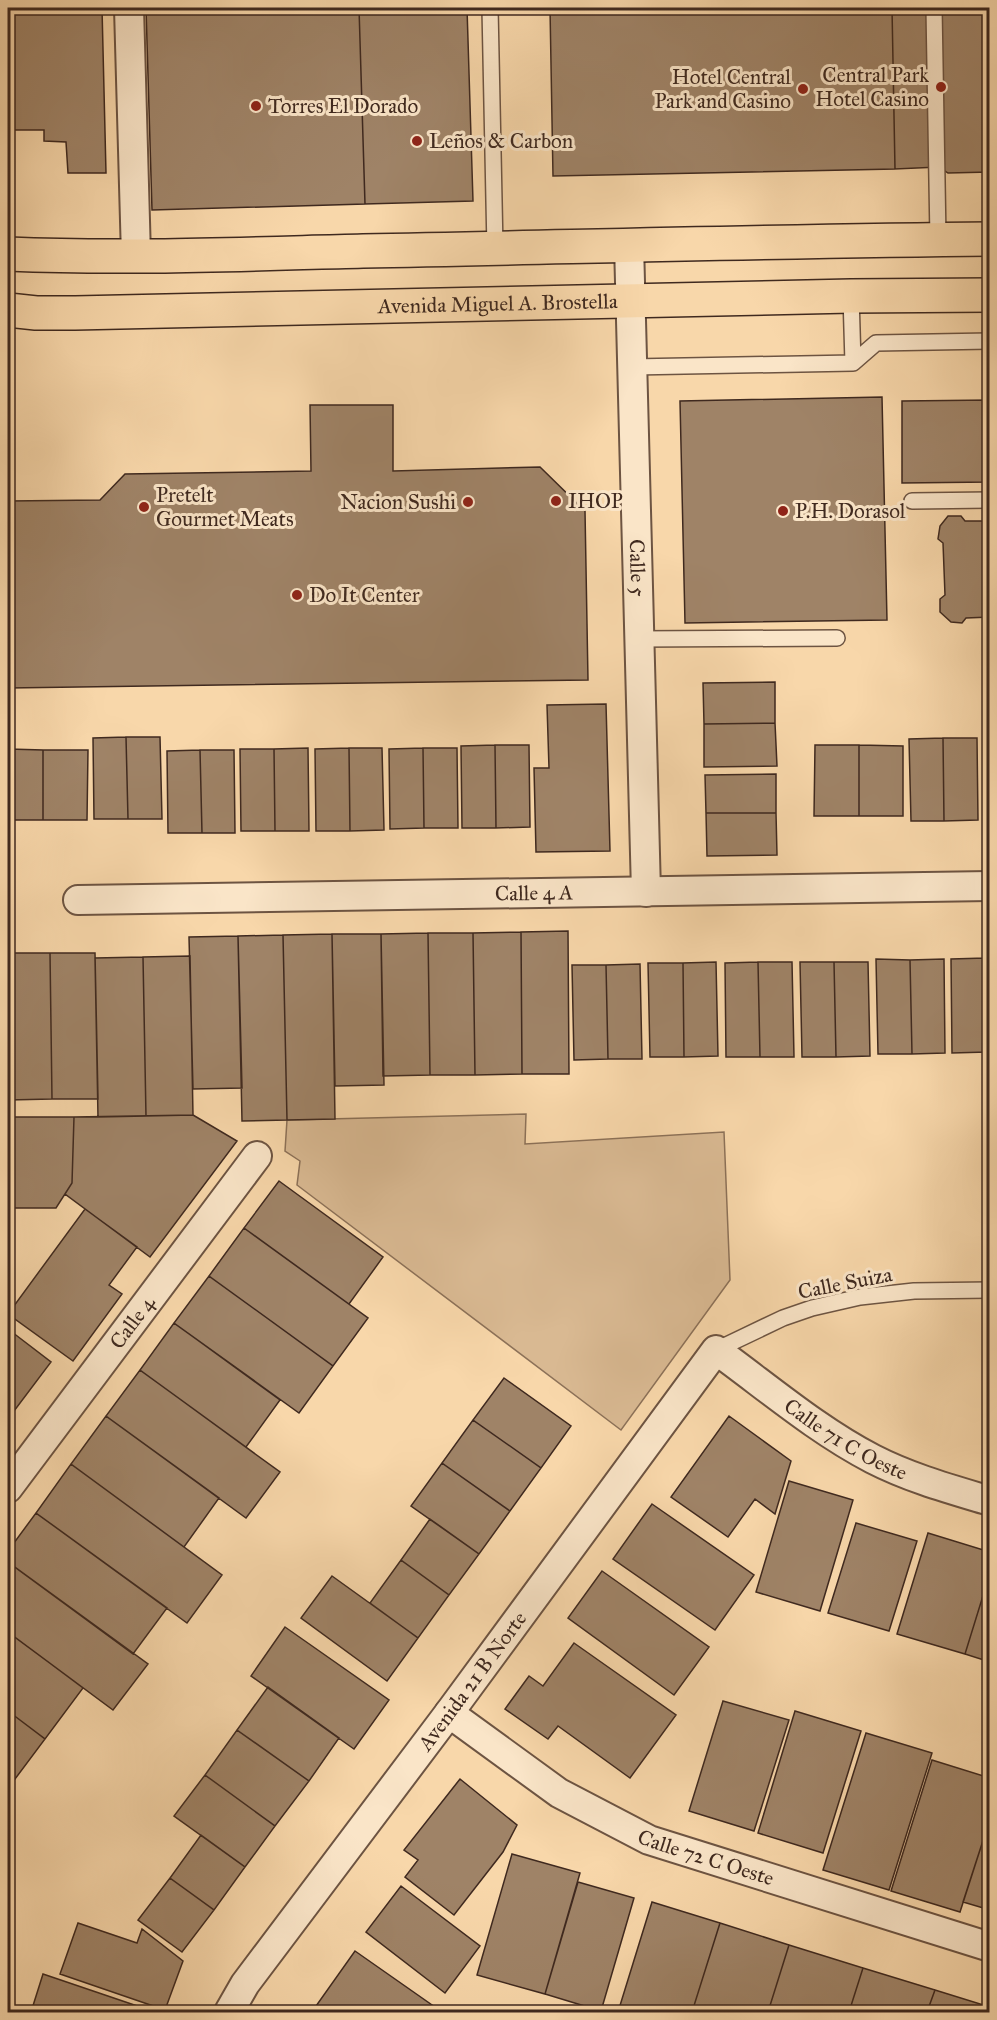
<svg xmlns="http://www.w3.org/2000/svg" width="997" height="2020" font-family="'IM FELL Great Primer',serif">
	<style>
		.green { fill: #d9b992; stroke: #8c7158; stroke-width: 1.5 }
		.building { fill: #9f8367; stroke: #3f291f; stroke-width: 1.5 }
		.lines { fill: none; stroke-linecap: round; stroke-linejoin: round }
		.lane-casing { stroke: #6d5442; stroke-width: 18 }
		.street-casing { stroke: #6d5442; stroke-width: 32 }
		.primary-casing { stroke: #3f291f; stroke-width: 36 }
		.lane { stroke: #fae5c8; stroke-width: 15 }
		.street { stroke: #fae5c8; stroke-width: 28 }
		.primary { stroke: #f8d7aa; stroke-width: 33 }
		.poi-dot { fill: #8f2418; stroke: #fae5c8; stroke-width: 2 }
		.labels { text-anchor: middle; stroke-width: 6; stroke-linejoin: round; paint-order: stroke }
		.poi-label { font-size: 21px; fill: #3f291f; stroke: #fae5c8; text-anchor: start }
		.street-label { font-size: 21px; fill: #3f291f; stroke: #fae5c8 }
	</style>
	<rect width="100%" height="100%" fill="#f8d7aa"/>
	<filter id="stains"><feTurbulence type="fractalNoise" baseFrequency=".00333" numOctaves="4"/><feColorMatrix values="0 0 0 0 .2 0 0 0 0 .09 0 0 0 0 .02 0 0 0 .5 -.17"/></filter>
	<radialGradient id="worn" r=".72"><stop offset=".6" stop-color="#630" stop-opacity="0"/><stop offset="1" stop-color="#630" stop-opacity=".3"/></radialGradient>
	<path class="green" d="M526,1114l-1,30 199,-12 6,148 -109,150 -324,-245 3,-24 -15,-10 2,-31z"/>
	<path class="building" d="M8,8h94l4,165h-38l-2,-31 -22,-1v-11h-36z
		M146,8h213l6,196 -213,6z
		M359,8h108l6,193 -108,3z
		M550,8h342l3,161 -342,7z
		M892,8h98v164l-42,1 -9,-6 -44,2z
		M882,397l5,223 -202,3 -5,-222z
		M990,400v82l-88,1v-82z
		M310,405h83v66l147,-4 45,44 3,169 -580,8v-187l92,-1 25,-26 186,-3z
		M948,516h13l4,5h25v96l-24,1 -4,5 -11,-1 -11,-10v-13l5,-4 -2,-52 -5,-4 2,-13z
		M775,682v41l-71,1 -1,-41z
		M606,704l4,147 -74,1 -2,-84h15l-2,-63z
		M775,723l2,43 -73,1v-43z
		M126,737l2,82h-34l-1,-81z
		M126,737h34l2,82h-34z
		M943,738l1,83h-33l-2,-82z
		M943,738h34l1,82 -34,1z
		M984,741h6v71h-6z
		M495,745l1,83h-34l-1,-82z
		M495,745h34l1,82 -34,1z
		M815,745h44v71h-45z
		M859,745l44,1v70h-44z
		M308,748l1,83h-34l-1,-82z
		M349,748l1,83h-34l-1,-82z
		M349,748h33l2,82 -34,1z
		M423,748l1,80 -34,1 -1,-80z
		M423,748h34l1,80h-34z
		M8,749l35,1v70h-35z
		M240,749h34l1,82h-34z
		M43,750h45l-1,70h-44z
		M200,750l2,83h-34l-1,-82z
		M200,750h34l1,83h-33z
		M776,774v39h-70l-1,-38z
		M706,813h70l1,42 -70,1z
		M568,931l1,143h-47l-1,-142z
		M521,932l1,142 -47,1 -2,-142z
		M428,933l2,142 -47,1 -2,-142z
		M428,933h45l2,142h-45z
		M332,934l3,185 -48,1 -4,-185z
		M332,934h49l3,151 -49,1z
		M283,935l4,185 -45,1 -4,-185z
		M238,936l4,152 -49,1 -4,-152z
		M8,953h42l2,146 -44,1z
		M50,953h45l3,146h-46z
		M190,956l3,159 -47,1 -3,-159z
		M143,957l3,159 -48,1 -3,-159z
		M985,958l2,94 -35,1 -1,-94z
		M985,958h5v94h-3z
		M876,959l34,1 2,94h-34z
		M944,959l1,94 -33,1 -2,-94z
		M716,962l2,94 -34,1 -1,-94z
		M758,962l2,95h-34l-1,-94z
		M758,962h34l2,95h-34z
		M800,962h34l2,95h-34z
		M834,962h34l2,94 -34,1z
		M648,963h35l1,94h-34z
		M640,964l2,95h-34l-2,-94z
		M572,965h34l2,94 -34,1z
		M193,1115l44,26 -87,116 -85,-63 7,-11 2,-66z
		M8,1117h66l-2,66 -16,25h-48z
		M279,1181l104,76 -34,47 -105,-76z
		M85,1209l52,38 -28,38 13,9 -49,67 -65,-47z
		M244,1228l124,90 -35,48 -124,-90z
		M209,1276l124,90 -34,47 -125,-90z
		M174,1323l106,77 -34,47 -106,-77z
		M8,1329l43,33 -43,57z
		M140,1370l140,102 -34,46 -140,-102z
		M504,1378l67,48 -30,42 -68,-48z
		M106,1416l113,82 -35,49 -113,-83z
		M729,1416l62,45 -16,53 -20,-15 -27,38 -57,-40z
		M473,1420l68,48 -31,43 -68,-48z
		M442,1463l68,48 -31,43 -68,-48z
		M71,1464l151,111 -35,48 -151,-110z
		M789,1481l64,19 -33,111 -64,-19z
		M652,1504l102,71 -39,55 -102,-71z
		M36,1513l131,95 -34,46 -125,-92v-11z
		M430,1519l49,35 -30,41 -48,-35z
		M856,1523l61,18 -28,90 -61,-18z
		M928,1533l62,19v21l-25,81 -68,-20z
		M401,1560l48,35 -31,43 -48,-35z
		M8,1562l140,102 -35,46 -105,-78z
		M602,1571l107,76 -35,48 -106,-77z
		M990,1573v89l-25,-8z
		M332,1576l86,62 -31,43 -86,-63z
		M285,1627l104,73 -35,49 -103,-73z
		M8,1632l75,56 -38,51 -37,-28z
		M574,1643l102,72 -46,63 -72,-52 -10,13 -43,-30 24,-33 14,10z
		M268,1687l71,51 -30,43 -72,-51z
		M723,1701l66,19 -35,111 -65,-20z
		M8,1711l37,28 -33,44 -4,-3z
		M795,1711l66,20 -38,122 -65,-20z
		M237,1730l72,51 -34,45 -70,-51z
		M866,1733l66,20 -43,137 -66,-20z
		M932,1760l58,18v41l-30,93 -69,-21z
		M205,1775l70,51 -30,41 -71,-51z
		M460,1779l57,46 -14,27 -49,63 -49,-38 13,-17 -14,-10z
		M990,1819v91l-27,-8z
		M201,1835l44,32 -31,43 -44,-32z
		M512,1854l68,19 -35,121 -68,-19z
		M170,1878l44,32 -32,42 -44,-32z
		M578,1882l56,16 -33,113 -56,-17z
		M401,1886l79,60 -35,47 -79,-61z
		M652,1902l68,21 -28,89h-74z
		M78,1923l59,20 5,-14 41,32 -18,49 -105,-36z
		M720,1923l69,22 -21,67h-76z
		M789,1945l74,23 -14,44h-81z
		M355,1951l87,61h-116l-10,-6z
		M863,1968l72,22 -8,22h-78z
		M43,1974l112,38h-124z
		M935,1990l55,17v5h-63z"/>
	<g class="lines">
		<g class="lane-casing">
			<path id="lane" d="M490,8l5,241
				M934,8l4,231
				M851,296l2,67
				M632,367l221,-4 23,-20 114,-2
				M912,501l78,-1
				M639,639l198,-1
				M716,1350l67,-32 29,-10 48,-11 54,-6 76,-1"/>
		</g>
		<g class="street-casing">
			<g id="street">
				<path d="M129,8l7,248"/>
				<path id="s1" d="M629,244l17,648"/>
				<path id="s2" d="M78,900l912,-14"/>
				<path id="s3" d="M8,1488l249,-332"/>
				<path id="s4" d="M449,1713l110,80 90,47 341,107"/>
				<path id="s5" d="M229,2012l16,-28 204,-271 267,-363c51,37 101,80 157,109 37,19 77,30 117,42"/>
			</g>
		</g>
		<g class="primary-casing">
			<g id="primary">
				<path d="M8,254c118,5 236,0 355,-3 209,-4 417,-10 627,-12"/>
				<path id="s6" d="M8,310l28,3h39l776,-17 139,-1"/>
			</g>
		</g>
		<use href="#lane" class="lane"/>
		<use href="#street" class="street"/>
		<use href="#primary" class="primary"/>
	</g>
	<g class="poi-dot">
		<circle cx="941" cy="87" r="6"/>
		<circle cx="803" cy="89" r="6"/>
		<circle cx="256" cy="106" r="6"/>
		<circle cx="417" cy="141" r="6"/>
		<circle cx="556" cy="501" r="6"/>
		<circle cx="468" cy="502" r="6"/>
		<circle cx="144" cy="507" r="6"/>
		<circle cx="783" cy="511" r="6"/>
		<circle cx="297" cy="595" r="6"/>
	</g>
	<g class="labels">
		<g class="poi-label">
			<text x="929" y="82" text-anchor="end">Central Park<tspan x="929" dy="24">Hotel Casino</tspan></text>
			<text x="791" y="84" text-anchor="end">Hotel Central<tspan x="791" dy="24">Park and Casino</tspan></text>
			<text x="268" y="113">Torres El Dorado</text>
			<text x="429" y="148">Leños &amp; Carbon</text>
			<text x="156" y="502">Pretelt<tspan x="156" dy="24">Gourmet Meats</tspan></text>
			<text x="568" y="508">IHOP</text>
			<text x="456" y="509" text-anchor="end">Nacion Sushi</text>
			<text x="795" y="518">P.H. Dorasol</text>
			<text x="309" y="602">Do It Center</text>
		</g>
		<g class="street-label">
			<text dy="7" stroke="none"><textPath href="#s6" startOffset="490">Avenida Miguel A. Brostella</textPath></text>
			<text dy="7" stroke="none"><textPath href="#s1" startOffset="324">Calle 5</textPath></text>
			<text dy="7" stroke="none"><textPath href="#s2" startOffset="456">Calle 4 A</textPath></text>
			<text transform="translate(845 1283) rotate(-11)" y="7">Calle Suiza</text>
			<text dy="7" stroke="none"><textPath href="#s3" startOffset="207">Calle 4</textPath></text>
			<text dy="7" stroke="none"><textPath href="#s5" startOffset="980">Calle 71 C Oeste</textPath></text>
			<text dy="7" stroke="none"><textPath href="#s5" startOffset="411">Avenida 21 B Norte</textPath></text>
			<text dy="7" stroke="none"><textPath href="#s4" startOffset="297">Calle 72 C Oeste</textPath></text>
		</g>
	</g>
	<rect width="997" height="2020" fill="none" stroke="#f8d7aa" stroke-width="30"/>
	<rect x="9" y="9" width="979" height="2002" fill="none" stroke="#3f291f" stroke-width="3"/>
	<rect x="15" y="15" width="967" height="1990" fill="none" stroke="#3f291f" stroke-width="1.5"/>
	<rect width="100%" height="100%" filter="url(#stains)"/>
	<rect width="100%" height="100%" fill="url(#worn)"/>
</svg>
